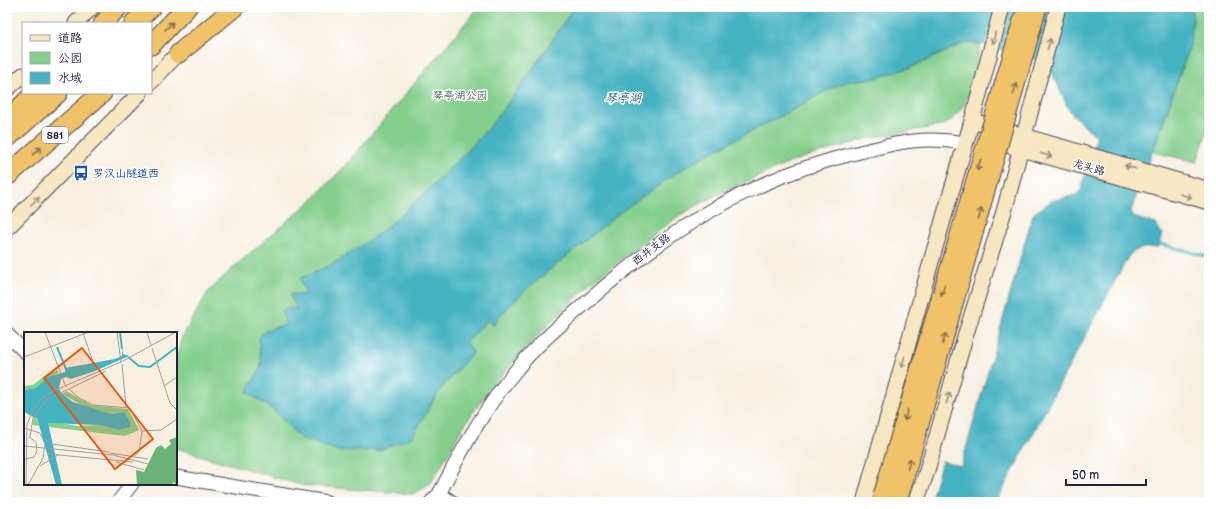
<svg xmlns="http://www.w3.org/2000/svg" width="1216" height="509" font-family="'Balsamiq Sans','LXGW WenKai TC',sans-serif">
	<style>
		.green { fill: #84cf8c; stroke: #537864 }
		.water { fill: #45b2c1; stroke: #346a7e }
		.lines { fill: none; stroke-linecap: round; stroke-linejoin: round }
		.stream { stroke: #45b2c1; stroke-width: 3 }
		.tertiary-casing { stroke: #424154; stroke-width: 15 }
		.secondary-casing { stroke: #424154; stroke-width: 17 }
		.trunk-casing { stroke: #424154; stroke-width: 20 }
		.motorway-casing { stroke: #424154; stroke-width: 21 }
		.tertiary { stroke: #fff; stroke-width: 13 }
		.secondary { stroke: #f9e7c3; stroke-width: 15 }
		.trunk { stroke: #f0c369; stroke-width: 18 }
		.motorway { stroke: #f0c369; stroke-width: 19 }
		.primary-bridge-casing { stroke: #424154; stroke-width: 19; stroke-linecap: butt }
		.primary-bridge { stroke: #f0c369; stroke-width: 17 }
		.oneway { stroke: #897252 }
		.oneway2 { stroke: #988e86 }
		.labels { text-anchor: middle; stroke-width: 3; stroke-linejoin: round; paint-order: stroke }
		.shield { fill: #fff; stroke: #646476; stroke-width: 1 }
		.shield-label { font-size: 10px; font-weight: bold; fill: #22223b }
		.park-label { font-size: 11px; fill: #445f57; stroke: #fff }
		.street-label { font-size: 11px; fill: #22223b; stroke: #fff }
		.transit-label { font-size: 11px; fill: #164399; stroke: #fff; text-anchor: start }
		.water-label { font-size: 12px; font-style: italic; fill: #326377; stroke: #fff }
		.inset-river { fill: none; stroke: #45b2c1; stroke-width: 2 }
		.inset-road { fill: none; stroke: #a29e9f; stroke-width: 1 }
		.view { fill: #e8590c; fill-opacity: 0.15; stroke: #e8590c; stroke-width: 2 }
		.inset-edge { fill: none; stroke: #22223b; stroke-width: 2 }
	</style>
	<rect width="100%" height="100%" fill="#fff"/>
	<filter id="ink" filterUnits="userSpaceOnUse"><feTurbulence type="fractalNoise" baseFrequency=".025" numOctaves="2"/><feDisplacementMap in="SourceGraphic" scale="8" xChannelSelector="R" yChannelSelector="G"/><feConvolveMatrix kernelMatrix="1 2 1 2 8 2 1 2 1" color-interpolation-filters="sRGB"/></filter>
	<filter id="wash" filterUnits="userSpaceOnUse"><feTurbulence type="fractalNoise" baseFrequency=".012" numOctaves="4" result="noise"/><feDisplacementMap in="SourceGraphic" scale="16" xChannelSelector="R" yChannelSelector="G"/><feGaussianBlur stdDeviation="0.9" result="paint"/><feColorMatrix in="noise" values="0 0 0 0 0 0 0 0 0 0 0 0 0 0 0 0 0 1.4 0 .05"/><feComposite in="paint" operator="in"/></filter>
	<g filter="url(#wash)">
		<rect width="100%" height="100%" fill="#f7f0e1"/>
		<path class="green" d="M479,7h95l-25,38 -52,73 -34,39 -63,60 -26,21 -35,23 -16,9 -17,25 -16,-1 7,15 -10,16 -13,2 -14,27 1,13 -14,25 24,16 29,30 128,-30 11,-17 34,-39 -7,-9 21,-23 7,5 4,-7 32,-32 93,-76 53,-37 33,-20 76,-39 44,-25 20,-8 27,-3 33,-10 56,-25 16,1c-7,27 -10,67 -37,81l-74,13 -68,20 -30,12 -63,29 -29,16 -86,65 -64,63 -42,48 -27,39 -31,55 -18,9 -111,-9 -125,-37v-88l6,-23 26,-45 25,-24 79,-68 33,-34z
			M1191,7h18v118l-12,37 -44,-10 36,-104 4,-29z"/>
		<path class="water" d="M574,7h617l2,12 -4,29 -58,163 2,6 23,7 6,10 -4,13c-13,1 -22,0 -30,10l-132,245h-66l12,-41 19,5 72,-252 18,-13 25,-6 5,-5 16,-54 -16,-13 -12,-13 -18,-39 -13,-11 -64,-18 -9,1 -56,25 -33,10 -27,3 -20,8 -44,25 -76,39 -33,20 -53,37 -93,76 -32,32 -5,7 -6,-5 -21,23 7,9 -34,39 -27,46 -32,13 -41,1 -39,-13 -29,-30 -24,-16 14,-25 -2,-30c8,-9 16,-10 27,-12l-5,-15 8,-2 8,1 -7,-15 16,1 -6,-17c51,-18 90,-52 129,-89 23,-23 46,-45 67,-70 29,-35 53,-74 78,-112z"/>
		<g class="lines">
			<path class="stream" d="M1156,243l53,14"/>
		</g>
	</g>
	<g filter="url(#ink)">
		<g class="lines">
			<g class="tertiary-casing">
				<path id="tertiary" d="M7,334l18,18
					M176,477l151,25
					M439,494l13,8
					M118,502l14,-18
					M431,502l8,-8c23,-44 46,-87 78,-125 20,-25 46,-46 70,-67 84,-74 163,-124 273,-150 40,-10 64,-16 105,-9"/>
			</g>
			<g class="secondary-casing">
				<path id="secondary" d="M76,23l16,-16
					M151,82l35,-37
					M7,89l16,-14
					M972,121l237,69
					M989,140l220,62
					M7,228l133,-135
					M864,502l70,-251 38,-130 30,-114
					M916,502l10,-28 39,-137 40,-129 53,-201"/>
			</g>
			<g class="trunk-casing">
				<path id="trunk" d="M103,23l16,-16
					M178,54l57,-47
					M7,120l27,-27"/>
			</g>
			<g class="motorway-casing">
				<path id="motorway" d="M134,23l17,-16
					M151,45l36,-38
					M7,138l51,-45
					M7,176l95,-83"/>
			</g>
			<use href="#tertiary" class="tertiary"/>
			<use href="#secondary" class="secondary"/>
			<use href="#trunk" class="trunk"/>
			<use href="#motorway" class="motorway"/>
			<g class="primary-bridge-casing">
				<path id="primary-bridge" d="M882,496l144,-489
					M898,502l140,-495"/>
			</g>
			<use href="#primary-bridge" class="primary-bridge"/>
		</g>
		<defs><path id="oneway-shaft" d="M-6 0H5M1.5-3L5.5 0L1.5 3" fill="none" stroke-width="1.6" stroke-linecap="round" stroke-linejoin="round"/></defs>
		<g class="oneway">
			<use href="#oneway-shaft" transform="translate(169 26) rotate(-46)"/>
			<use href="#oneway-shaft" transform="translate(1015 89) rotate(-74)"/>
			<use href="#oneway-shaft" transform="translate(37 151) rotate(-42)"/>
			<use href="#oneway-shaft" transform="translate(979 165) rotate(106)"/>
			<use href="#oneway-shaft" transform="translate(980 214) rotate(-74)"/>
			<use href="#oneway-shaft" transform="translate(943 290) rotate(106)"/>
			<use href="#oneway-shaft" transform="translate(944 339) rotate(-74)"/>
			<use href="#oneway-shaft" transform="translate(906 415) rotate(106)"/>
			<use href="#oneway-shaft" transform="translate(909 464) rotate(-74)"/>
		</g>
		<g class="oneway2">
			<use href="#oneway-shaft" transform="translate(994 38) rotate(103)"/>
			<use href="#oneway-shaft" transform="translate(1049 44) rotate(-74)"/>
			<use href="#oneway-shaft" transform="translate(1046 155) rotate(16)"/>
			<use href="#oneway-shaft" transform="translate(1130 167) rotate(-164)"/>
			<use href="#oneway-shaft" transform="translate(1186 196) rotate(16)"/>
			<use href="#oneway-shaft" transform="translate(35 201) rotate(-44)"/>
			<use href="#oneway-shaft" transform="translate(903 362) rotate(106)"/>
			<use href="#oneway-shaft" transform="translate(948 398) rotate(-74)"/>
		</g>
	</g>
	<defs>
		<g id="bus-bare" transform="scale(1.2)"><path d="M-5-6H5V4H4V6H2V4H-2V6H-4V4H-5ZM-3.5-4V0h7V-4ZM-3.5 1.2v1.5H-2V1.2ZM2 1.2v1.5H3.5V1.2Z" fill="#1a4fb4" stroke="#fff" stroke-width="2.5" paint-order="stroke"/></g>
	</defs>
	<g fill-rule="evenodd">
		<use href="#bus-bare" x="81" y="173"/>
	</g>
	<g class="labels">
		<rect class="shield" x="42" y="127" width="26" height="16" rx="3"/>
		<g class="shield-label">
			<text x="55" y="139">S81</text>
		</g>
		<g class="park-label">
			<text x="460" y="99">琴亭湖公园</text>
		</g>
		<g class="street-label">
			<text transform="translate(1089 167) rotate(16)" y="4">龙头路</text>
			<text transform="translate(651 249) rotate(-37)" y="4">西井支路</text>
		</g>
		<g class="transit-label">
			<text x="93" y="177">罗汉山隧道西</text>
		</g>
		<g class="water-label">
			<text x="623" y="102">琴亭湖</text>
		</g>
	</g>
	<g transform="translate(24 332)">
		<rect width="153" height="153" fill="#f7f0e1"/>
		<path d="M33,38l2,3 -10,4 -13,11 -12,2v-4l9,-1 14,-11zM42,59l25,14 37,4 11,21 -14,6 -93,-11 2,-7 -10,-6 12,5 3,8 13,-4 25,5 23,-1 18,5 12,-5v-4l-6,-9 -13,2 -26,-7 -23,-13z" fill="#84cf8c"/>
		<path d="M153,105v48l-4,-3v3h-36l-1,-15 8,2 12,-24 5,-3 4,4 6,-5 -2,-4z" fill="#6bb278"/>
		<path d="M98,16l1,6 6,2 -34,15 -24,8 -5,-2 -5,2 -2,9 2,5 12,9 38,12 13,-2 6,9v6l-12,3 -18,-5 -52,-2 14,62h-6l-19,-67 -13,-6v-22l12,-2 12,-11 17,-5v-4l50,-9 7,-3z" fill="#45b2c1"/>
		<path class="inset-river" d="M96,0l2,17M33,15l9,22M104,25l11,9 11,1 27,-20"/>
		<path class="inset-road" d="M21,0l21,55M93,0l4,30M123,0l4,14M59,1l10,29M128,16l18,55 7,7M0,25l65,-25M98,32l4,43M140,54l13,-9M45,57l9,8 15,8 37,3 12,23 -3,21 -4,4M0,96l16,5 5,11 -2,14 -15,27M118,99l19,-1 16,-11M6,105l3,-19 13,-18 60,-29M20,106l8,6 57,8M0,114l89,9 35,9M86,121l38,6M24,122l85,8M1,127l9,-2 3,-6 -1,-9 -7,-5M92,130l28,8M16,134l18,-11M2,152l1,-60 7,-16 7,-9 12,-8 68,-29 55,-30"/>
		<path class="view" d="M58,16l71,91 -38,30 -71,-91z"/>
		<rect width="153" height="153" class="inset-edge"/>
	</g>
	<rect width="1216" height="509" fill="none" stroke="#fff" stroke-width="24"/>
	<rect x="22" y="22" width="130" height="72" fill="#ffffff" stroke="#a7a7b1"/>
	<rect x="30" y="35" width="20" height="6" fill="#f9e7c3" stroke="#a7a7b1"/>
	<text x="58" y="42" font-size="12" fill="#22223b">道路</text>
	<rect x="30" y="52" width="20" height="12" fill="#84cf8c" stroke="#a7a7b1"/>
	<text x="58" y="62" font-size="12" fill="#22223b">公园</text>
	<rect x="30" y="72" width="20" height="12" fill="#45b2c1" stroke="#a7a7b1"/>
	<text x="58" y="82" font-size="12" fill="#22223b">水域</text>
	<path d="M1066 479v6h80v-6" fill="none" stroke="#22223b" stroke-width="2"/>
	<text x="1072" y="479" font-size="12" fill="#22223b" stroke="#ffffff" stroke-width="3" paint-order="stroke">50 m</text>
</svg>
